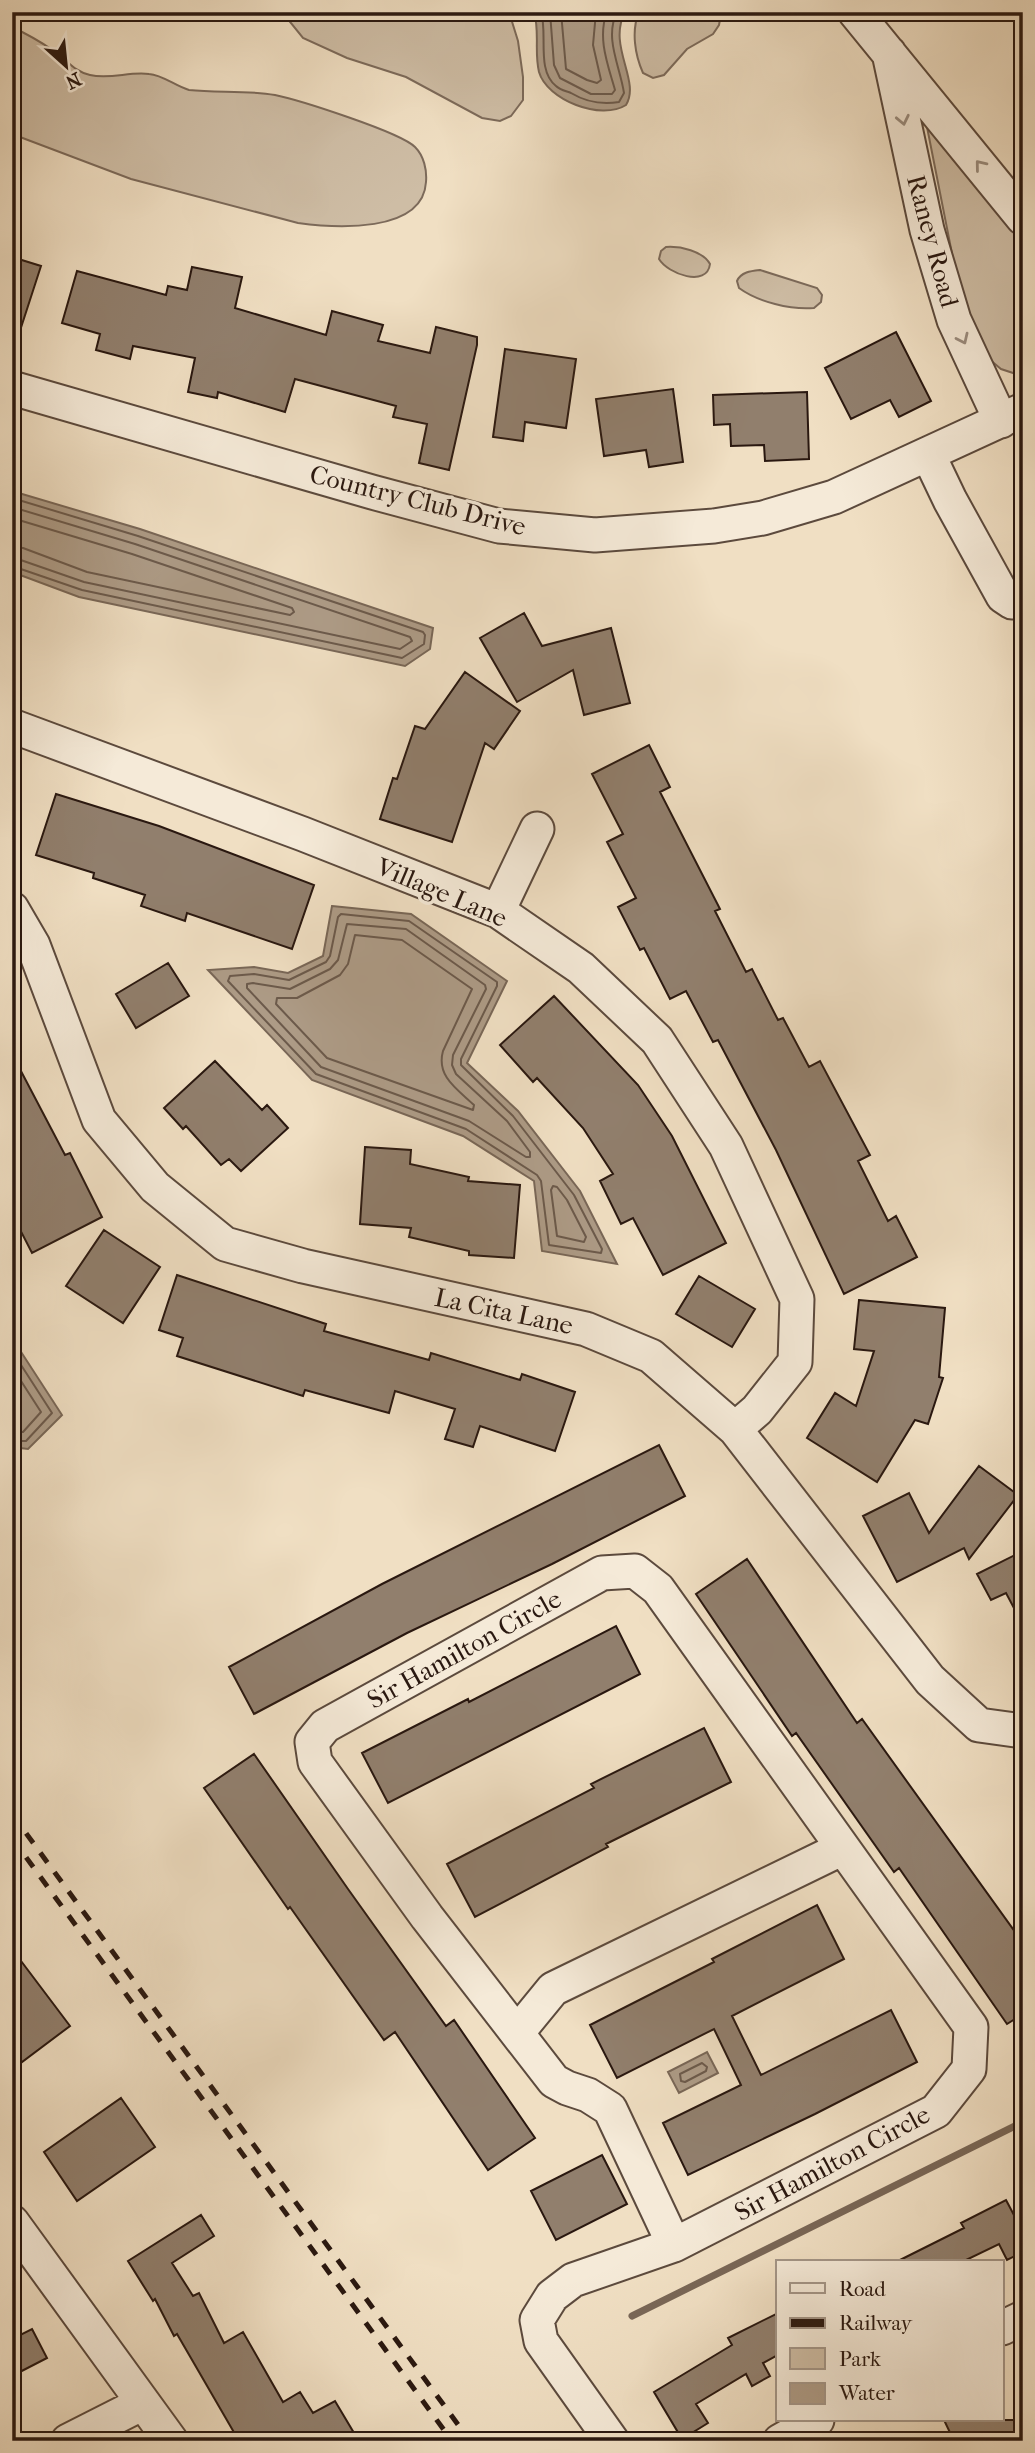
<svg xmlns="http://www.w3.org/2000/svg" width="1035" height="2453" font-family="'IM FELL French Canon',serif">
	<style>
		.green { fill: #cebda5; stroke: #7c6a5a; stroke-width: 2 }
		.water { fill: #ad9b86; stroke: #796757; stroke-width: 2 }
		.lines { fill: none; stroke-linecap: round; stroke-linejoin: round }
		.shore { stroke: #6c5a4b; stroke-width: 2 }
		.stream { stroke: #796757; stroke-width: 7 }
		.building { fill: #917f6d; stroke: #2a1810; stroke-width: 2 }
		.minor-casing { stroke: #5c4a3d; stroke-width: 37 }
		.minor { stroke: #f5ead8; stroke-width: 33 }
		.rail { stroke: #2a1810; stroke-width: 5; stroke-dasharray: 12 12; stroke-linecap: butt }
		.oneway { stroke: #9a8c7e }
		.labels { text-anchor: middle; stroke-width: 7; stroke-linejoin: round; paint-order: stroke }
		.street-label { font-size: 26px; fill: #2a1810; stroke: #f5ead8 }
	</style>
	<rect width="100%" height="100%" fill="#f0dfc3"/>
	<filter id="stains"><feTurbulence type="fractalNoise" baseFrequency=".00286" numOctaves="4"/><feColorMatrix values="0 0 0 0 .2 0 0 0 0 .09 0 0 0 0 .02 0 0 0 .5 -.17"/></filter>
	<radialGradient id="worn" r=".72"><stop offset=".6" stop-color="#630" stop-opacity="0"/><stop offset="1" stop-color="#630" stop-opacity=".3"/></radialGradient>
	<path class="green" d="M282,12h227l9,29 5,36v23l-12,16 -11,5 -18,-3 -76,-41 -59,-19 -44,-20z
		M639,12h82v2l-2,11 -6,9 -26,15 -23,26 -11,3 -10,-5c-8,-18 -12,-42 -4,-61z
		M12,27c15,7 29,15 42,24 13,9 21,21 36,24 20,5 40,-4 59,-1 14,1 26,12 40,16 28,3 58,0 86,5 24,5 125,37 140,52 9,9 12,23 11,35 -3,52 -92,46 -128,41l-167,-44 -119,-45z
		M927,127l96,114v132l-4,2 -18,-6 -12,-10 -29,-65z
		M666,247c14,-1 37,4 44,17 -3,24 -42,10 -51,-5l2,-8z
		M760,270l57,18 5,7 -1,7 -7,6c-23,2 -56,-6 -75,-20l-2,-7c4,-9 14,-10 23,-11z"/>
	<path class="water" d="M534,12h91c-18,34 16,69 1,93 -25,16 -79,-5 -87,-33 -5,-20 1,-40 -5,-60z
		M12,491l128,38 293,99 -3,21 -25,17 -326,-69 -67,-25z
		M332,906l79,8 96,67 -40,82 51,48 62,80 37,73 -75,-13 -8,-70 -71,-45 -151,-56 -104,-110 46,-3 34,6 35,-17z
		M12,1338l50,77 -34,34 -16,-2z
		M707,2052l11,21 -39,20 -11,-21z"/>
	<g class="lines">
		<path class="shore" d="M541,12c7,22 -5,58 15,74 4,4 10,5 15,7 15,9 30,12 48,9l5,-9c-4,-27 -20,-55 -7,-81
			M550,12l4,53 6,13 31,16h21l3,-4c-7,-25 -18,-52 -8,-78
			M561,12l5,57 21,11 10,3 4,-3 -8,-35 3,-33
			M12,498l126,38 285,96 2,3 -1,9 -22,14 -320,-68 -70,-24
			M12,507l123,37 275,93 2,4 -12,8 -316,-67 -72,-25
			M12,518l120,36 160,54 2,4 -4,3 -203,-43 -64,-24 -11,-1
			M341,914l68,7 88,61v4l-36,73v6l52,51 61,79 28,54 -1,4 -52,-8 -8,-64 -4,-6 -71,-46 -150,-55 -88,-93 2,-5 24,-2 35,6 37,-18 4,-6 8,-39z
			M347,924l59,5 79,56 1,4 -33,66 -1,10 4,9 51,47 23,31v5h-4l-57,-36 -148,-54 -74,-79v-4l6,-1 37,6 40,-20 8,-9z
			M355,935l47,5 70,49 -29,62c-7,25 14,38 31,54l-1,5 -146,-52 -51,-54 1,-6h20l43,-23 8,-11z
			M553,1186l4,1 10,13 19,37 -2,5 -27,-6 -6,-46z
			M12,1351l40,62 -26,28h-14
			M12,1367l29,45 -18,20h-11
			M702,2063l5,4 -1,4 -21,11 -4,-1 -1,-7z"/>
		<path class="stream" d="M632,2316l391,-194"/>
	</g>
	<path class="building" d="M12,257l29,9 -25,77h-4z
		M192,267l50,10 -7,31 91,27 6,-24 51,14 -5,16 52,12 6,-26 41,10v8l-28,125 -30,-7 8,-39 -34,-7 3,-11 -101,-27 -10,33 -67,-20 -1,6 -29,-6 7,-34 -62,-12 -3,13 -34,-9 4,-16 -38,-11 15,-52 89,24 2,-9 19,4z
		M896,332l35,69 -32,16 -9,-17 -39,19 -26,-51z
		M505,349l71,10 -10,69 -41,-6 -2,19 -30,-4z
		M673,389l10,73 -34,5 -3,-17 -42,6 -8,-57z
		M807,392l2,67 -44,2 -1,-16 -33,1 -1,-22 -16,1 -1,-30z
		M524,613l18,33 69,-18 19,75 -46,12 -11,-45 -56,32 -37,-64z
		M465,672l55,39 -26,38 -9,-6 -33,99 -72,-23 13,-41 4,1 18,-53 10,3z
		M649,745l21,42 -10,5 60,117 -5,2 31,61 6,-3 26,51 5,-2 26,49 11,-6 50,94 -12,6 30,60 8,-5 21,41 -73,37 -68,-144 -58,-110 -5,2 -27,-51 -16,8 -26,-51 -4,2 -22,-43 18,-9 -29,-56 16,-8 -31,-60z
		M56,794l103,32 155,59 -22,64 -105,-36 -2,8 -44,-15 4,-11 -52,-17 1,-5 -58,-18z
		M168,963l21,33 -53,32 -20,-34z
		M554,996l84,89 34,51 54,107 -63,32 -30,-57 -12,6 -21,-43 13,-7 -30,-46 -46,-50 -4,4 -33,-37z
		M12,1054l53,101 5,-2 32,64 -70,36 -20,-39z
		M215,1061l47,49 5,-5 21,23 -47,43 -12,-12 -8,6 -35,-39 -3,3 -19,-21z
		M365,1147l46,3 -1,14 59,13 -1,4 52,4 -6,73 -45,-3v-4l-60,-14 2,-9 -51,-4z
		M104,1230l56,37 -37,56 -57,-37z
		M177,1275l149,49 -2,7 105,29 2,-7 89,27 2,-6 53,18 -20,59 -75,-25 -7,21 -28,-8 10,-30 -60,-18 -6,22 -84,-23 -2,6 -126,-40 6,-18 -24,-8z
		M699,1276l56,33 -23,38 -56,-33z
		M859,1300l86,8 -6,69 4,1 -15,46 -13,-4 -38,62 -70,-44 28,-45 21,13 18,-55 -20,-2z
		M659,1445l26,51 -133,68 -145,69 -153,81 -25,-47 153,-83z
		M979,1466l39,29 -49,64 -5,-11 -67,34 -34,-66 46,-23 20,40z
		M1023,1551v74l-17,-32 -15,7 -14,-26z
		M747,1559l110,164 5,-4 161,224v71l-16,10 -108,-156 -5,4 -98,-139 -4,3 -96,-142z
		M616,1626l24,48 -252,129 -26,-50 106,-54 1,3z
		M704,1728l27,54 -125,62 2,3 -133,70 -28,-53 147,-76 -3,-4z
		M254,1754l94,135 98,137 8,-6 81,118 -47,32 -93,-138 -11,8 -94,-133 -2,2 -84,-121z
		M817,1905l27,54 -112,57 29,59 130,-65 26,52 -102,52 -127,61 -25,-52 78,-38 -27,-56 -97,49 -27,-53 124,-63 -2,-3z
		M12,1949l58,77 -48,36 -10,-13z
		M121,2098l34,49 -78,54 -33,-49z
		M602,2155l25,49 -71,36 -25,-49z
		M1006,2200l17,32v20l-16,8 -8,-16 -37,18h-66l68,-34 -3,-5z
		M201,2215l13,21 -42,27 21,33 6,-3 25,50 19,-11 40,70 17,-10 13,21 22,-12 19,32 -13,8h-102l-62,-107 -3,2 -19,-37 -2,2 -25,-40z
		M778,2313v42l-15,8 7,13 -18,10 -6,-12 -50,30 12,19 -26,16 -28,-47 78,-47 -4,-7z
		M32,2329l15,29 -35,18v-37z
		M944,2420h79v9l-22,12h-47z"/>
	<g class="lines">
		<g class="minor-casing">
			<path id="minor" d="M855,12l168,206
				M889,53l38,177 27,90 47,101
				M12,388l360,104 127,34 96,9 119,-9 49,-8 71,-21 189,-87
				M928,454l22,46 53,96 9,6 11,-2
				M12,726l291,108 195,77 83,57 76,72 69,106 71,153 -2,63 -38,48 -22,19
				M12,909l21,36 66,175 56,67 70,57 78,22 283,63 65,27 84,73 195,251 49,45 44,6
				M498,911l39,-82
				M517,2033l36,-44 290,-141
				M12,2222l159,219
				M1002,2328l21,-10
				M68,2441l75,-38
				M612,2441l-71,-100 -4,-21 15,-24 21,-16 101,-35 -64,-136 -22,-14 -21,-7 -13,-7 -127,-164 -112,-155 -3,-20 13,-16 277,-153 33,-2 23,18 313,438 -2,42 -33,42 -262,134
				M780,2441l37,-21"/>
		</g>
		<use href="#minor" class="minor"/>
		<path class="rail" d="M12,1814l458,627
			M12,1838l440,603"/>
	</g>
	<defs><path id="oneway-chevron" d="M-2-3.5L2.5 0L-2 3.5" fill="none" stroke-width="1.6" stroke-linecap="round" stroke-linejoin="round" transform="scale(1.75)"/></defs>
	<g class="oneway">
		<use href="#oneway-chevron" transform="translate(903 120) rotate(78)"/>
		<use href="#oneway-chevron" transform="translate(980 165) rotate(-129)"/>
		<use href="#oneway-chevron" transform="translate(963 339) rotate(65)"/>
	</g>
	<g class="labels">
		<g class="street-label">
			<text transform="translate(933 241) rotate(75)" y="9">Raney Road</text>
			<text transform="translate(418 500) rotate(14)" y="9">Country Club Drive</text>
			<text transform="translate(442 892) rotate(23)" y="9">Village Lane</text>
			<text transform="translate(504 1311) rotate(12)" y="9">La Cita Lane</text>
			<text transform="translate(464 1649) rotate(-29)" y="9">Sir Hamilton Circle</text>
			<text transform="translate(832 2163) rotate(-28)" y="9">Sir Hamilton Circle</text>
		</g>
	</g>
	<rect width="1035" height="2453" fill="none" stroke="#f0dfc3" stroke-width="42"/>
	<rect x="14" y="14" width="1007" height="2425" fill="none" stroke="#2a1810" stroke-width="3.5"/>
	<rect x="21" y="21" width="993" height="2411" fill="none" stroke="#2a1810" stroke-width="2"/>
	<rect x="776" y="2260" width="228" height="161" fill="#f5ead8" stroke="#a49688" stroke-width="2"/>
	<rect x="790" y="2283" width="35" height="10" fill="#f5ead8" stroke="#a49688" stroke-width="2"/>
	<text x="839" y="2296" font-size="21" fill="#2a1810">Road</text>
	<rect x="790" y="2318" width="35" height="10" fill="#2a1810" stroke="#a49688" stroke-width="2"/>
	<text x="839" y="2330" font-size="21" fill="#2a1810">Railway</text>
	<rect x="790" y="2348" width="35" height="21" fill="#cebda5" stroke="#a49688" stroke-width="2"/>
	<text x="839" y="2366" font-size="21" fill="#2a1810">Park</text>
	<rect x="790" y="2383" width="35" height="21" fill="#ad9b86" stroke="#a49688" stroke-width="2"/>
	<text x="839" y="2400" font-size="21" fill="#2a1810">Water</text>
	<g transform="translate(66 66) rotate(153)" stroke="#f5ead8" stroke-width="5" paint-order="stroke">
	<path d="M0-5L12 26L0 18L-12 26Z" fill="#2a1810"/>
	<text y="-10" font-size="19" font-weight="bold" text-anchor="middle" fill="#2a1810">N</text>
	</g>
	<rect width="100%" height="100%" filter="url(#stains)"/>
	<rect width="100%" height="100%" fill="url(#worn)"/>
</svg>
